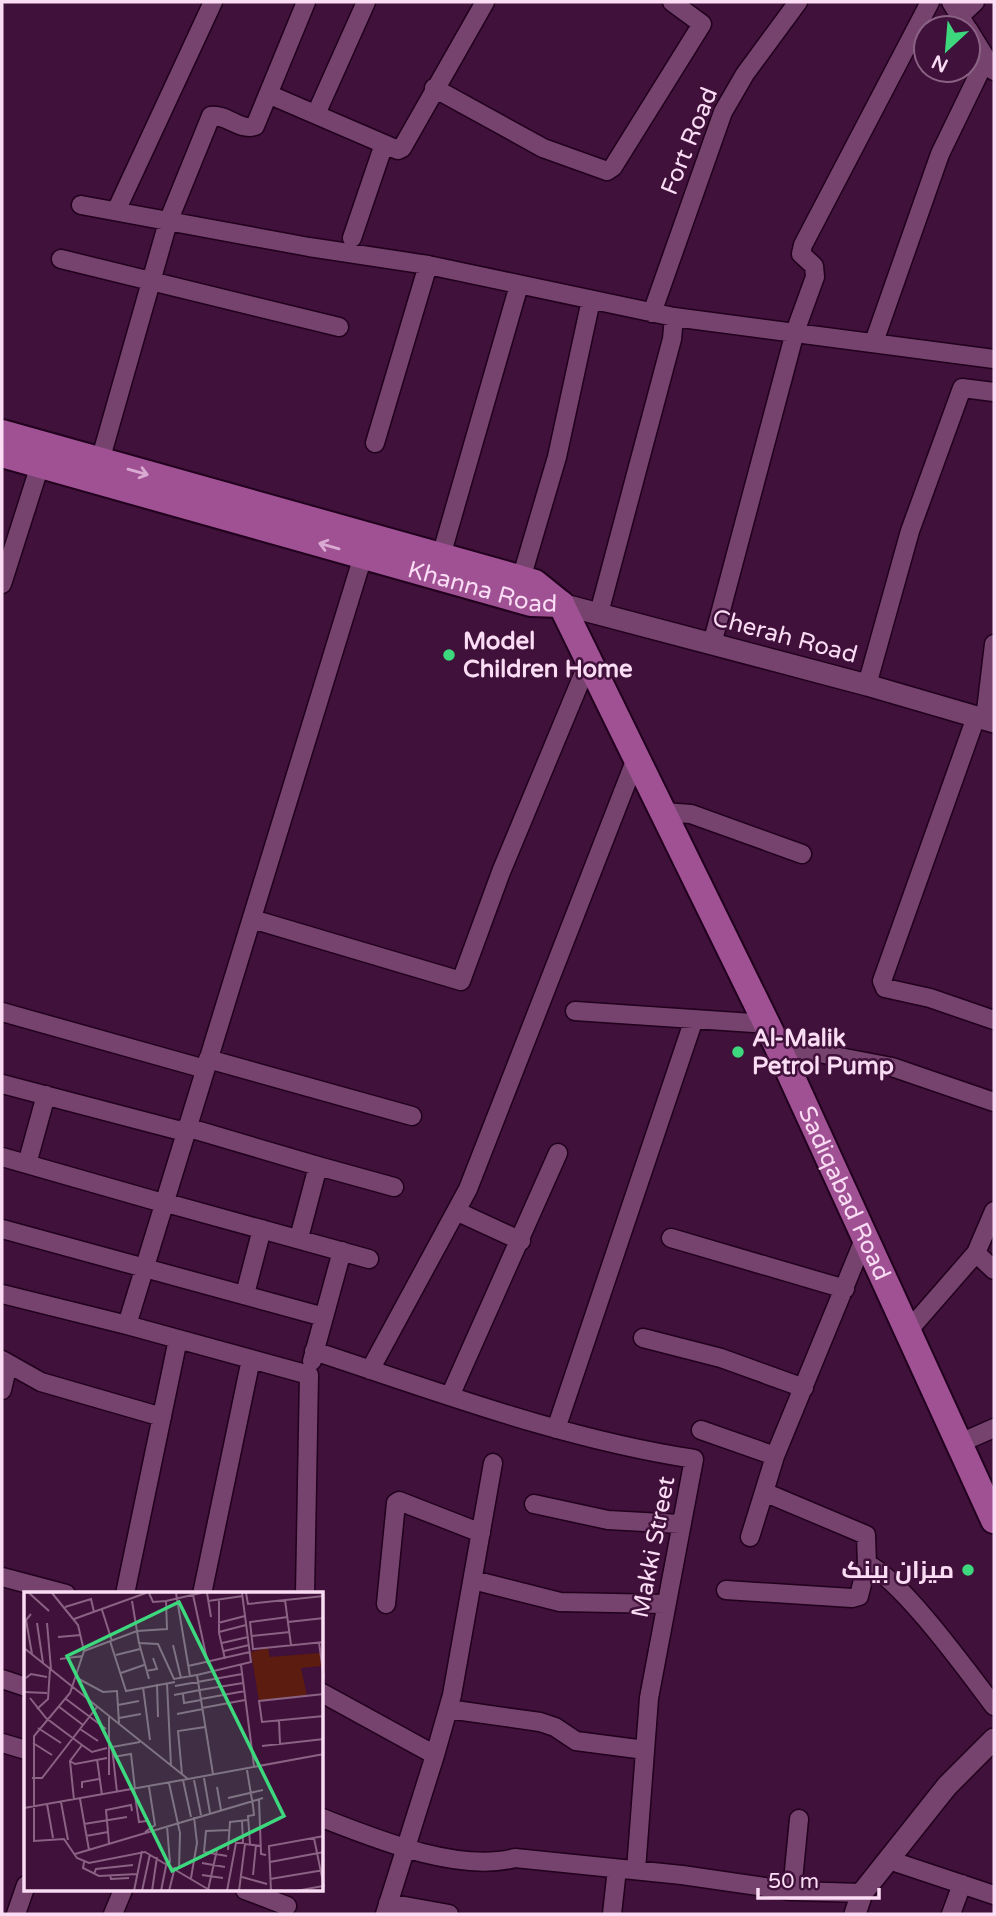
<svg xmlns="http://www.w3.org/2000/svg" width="996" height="1916" font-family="'Varela Round',Cairo,sans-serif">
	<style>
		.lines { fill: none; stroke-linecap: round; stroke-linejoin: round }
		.minor-casing { stroke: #21011d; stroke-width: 21 }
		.tertiary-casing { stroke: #21011d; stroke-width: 24 }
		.primary-casing { stroke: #21011d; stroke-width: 30 }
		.minor { stroke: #76436e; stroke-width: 18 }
		.tertiary { stroke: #76436e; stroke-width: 21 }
		.primary { stroke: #9f5194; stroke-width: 26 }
		.oneway { stroke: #daabd2 }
		.poi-dot { fill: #3dd77e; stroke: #40113a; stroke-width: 2.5 }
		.labels { text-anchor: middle; stroke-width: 5; stroke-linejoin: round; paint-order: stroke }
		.street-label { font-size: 24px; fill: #fadcf4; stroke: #40113a }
		.poi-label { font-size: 24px; font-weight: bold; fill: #fadcf4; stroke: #40113a; text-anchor: start }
		.inset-road { fill: none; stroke: #8a6284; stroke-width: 2 }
		.view { fill: #3dd77e; fill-opacity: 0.15; stroke: #3dd77e; stroke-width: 3.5 }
		.inset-edge { fill: none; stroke: #fadcf4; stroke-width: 3.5 }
	</style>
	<rect width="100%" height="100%" fill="#40113a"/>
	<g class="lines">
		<g class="minor-casing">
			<path id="minor" d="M951,2l16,26
				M960,16l15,-14
				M968,29l26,42
				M434,88l109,60 64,23 6,-4 89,-143 -30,-22
				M268,94l130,56 4,-2 83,-146
				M316,114l50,-112
				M81,205l228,42 119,18 246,52 320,42
				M116,211l97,-209
				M352,238l32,-94
				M61,259l278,68
				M652,313l71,-201 22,-38 53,-72
				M874,342l66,-188 46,-95
				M375,443l53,-178
				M100,461l68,-239 43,-106c16,-2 28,15 44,10l51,-124
				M441,556l78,-271
				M521,579l36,-122 34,-157
				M2,584l38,-119
				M599,613l73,-274 2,-22
				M712,644l83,-312 20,-55 -1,-11 -13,-12 2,-9 127,-243
				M867,685l43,-154 52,-143 32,4
				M976,717l-94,264 3,7 45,10 64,22
				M985,719l9,-75
				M664,812l27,2 111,40
				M252,919l209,62 40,-109 89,-214
				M575,1011l192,13
				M2,1012l203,57
				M777,1045l115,22 102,35
				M208,1059l204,57
				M2,1084l183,48
				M186,1127l132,39 -19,72
				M2,1157l161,46
				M27,1164l19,-69
				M318,1166l76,21
				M163,1202l206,57
				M456,1211l65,30
				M2,1229l322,88
				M865,1237l-90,219 -11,36 102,43 1,29c35,16 101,108 127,142
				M671,1238l174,51
				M976,1253l18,17
				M2,1294l125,31
				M245,1294l17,-65
				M908,1331l68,-78 18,-42
				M643,1338l78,20 83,30
				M314,1351c125,41 249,88 380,108l-45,239 -13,172
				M2,1360l39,22 121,35
				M312,1361l30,-110
				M370,1370l98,-181 169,-433
				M2,1390l6,-26
				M450,1396l108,-243
				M556,1429l138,-410
				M701,1430l74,26
				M960,1443l34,-15
				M534,1504l74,16 72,4
				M750,1537l14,-45
				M2,1577l64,17
				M473,1580l87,22 106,2
				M726,1590l126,8 7,-2 8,-32
				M125,1594l53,-255
				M202,1594l49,-235
				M305,1594l4,-219 -182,-50 236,-769
				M386,1604l10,-101 3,-2 82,32
				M2,1679l24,8
				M322,1693l113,62 -50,159
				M448,1709l92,13 15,5 21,14 69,9
				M2,1743l24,7
				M435,1755l17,-60 41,-232
				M322,1818c54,21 136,55 193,40l167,17 110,16 70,2
				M889,1860l105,35
				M245,1890l42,16
				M792,1891l7,-72
				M388,1903l61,11
				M16,1914l10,-29
				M113,1914l10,-24
				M612,1914l5,-45
				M951,1914l11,-30"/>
		</g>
		<g class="tertiary-casing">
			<path id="tertiary" d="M561,604l306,81 127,37
				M855,1914l7,-21 85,-107 47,-47"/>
		</g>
		<g class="primary-casing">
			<g id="primary">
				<path id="s1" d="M2,433l513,144 20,6 26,21 216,441 217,475"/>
				<path id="s2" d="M2,454l529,149 30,1"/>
			</g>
		</g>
		<use href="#minor" class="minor"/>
		<use href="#tertiary" class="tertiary"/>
		<use href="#primary" class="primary"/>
	</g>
	<defs><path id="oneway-shaft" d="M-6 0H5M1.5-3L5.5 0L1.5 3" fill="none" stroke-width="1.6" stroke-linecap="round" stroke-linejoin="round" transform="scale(1.75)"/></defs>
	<g class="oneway">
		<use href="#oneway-shaft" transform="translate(138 472) rotate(16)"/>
		<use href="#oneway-shaft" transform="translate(329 546) rotate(-164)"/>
	</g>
	<g class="poi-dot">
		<circle cx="449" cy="655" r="7"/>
		<circle cx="738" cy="1052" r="7"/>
		<circle cx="968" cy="1570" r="7"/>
	</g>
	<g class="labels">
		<g class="street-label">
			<text transform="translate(689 141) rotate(-68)" y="8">Fort Road</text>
			<text dy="8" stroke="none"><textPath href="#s2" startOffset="499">Khanna Road</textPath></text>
			<text transform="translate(785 636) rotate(15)" y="8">Cherah Road</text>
			<text dy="8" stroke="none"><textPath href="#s1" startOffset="1241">Sadiqabad Road</textPath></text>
			<text transform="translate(653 1547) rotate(-79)" y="8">Makki Street</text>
		</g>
		<g class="poi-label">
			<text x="463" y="649">Model<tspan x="463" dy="28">Children Home</tspan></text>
			<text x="752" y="1046">Al-Malik<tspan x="752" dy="28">Petrol Pump</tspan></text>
			<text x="954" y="1578" text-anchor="end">میزان بینک</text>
		</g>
	</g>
	<g transform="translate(24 1592)">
		<rect width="299" height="299" fill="#40113a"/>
		<path d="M244,56l2,9 50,-4 1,13 -20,2 6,28 -48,5 -8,-49z" fill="#5c1c0f"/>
		<path class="inset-road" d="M5,1l20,18M28,1l26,32 6,26 -14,42 -36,43v105l30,-2 13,19 12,5 56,-11 66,39M152,1l14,83M183,1l4,24M222,1l2,11 76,-8M169,3l15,69M195,8v33l6,26M261,8l6,45M108,9l7,42 19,1 16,35 23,-4 16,99M142,9l35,-8M184,9l35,-5M41,15l26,-8 3,13M78,18l10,31M7,22l-5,6 6,34M264,25l-38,5 3,27 71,-7M50,27l72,-26M264,30l36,-4M13,31l6,40M23,31l4,46M194,31l27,-7M195,40l27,-7M228,44l38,-4M34,45l23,-2M86,49l16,50 49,-9M295,50l5,37M115,51l10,36M198,51l26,-6M149,53l8,33M0,56l164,131M60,59l53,-20 30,-2 -1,-28 -13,1 -4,-9M200,59l25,-6M92,63l24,-6M36,67l23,-3M217,73l13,101M164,74l62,-14M122,79l11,-2 -4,-11M97,81l23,-8M173,83l54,-13 -9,-69M2,86l5,-4 16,3M53,86l26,14 14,-1 2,32M143,91l4,83M133,92l1,33M151,94l67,-12M119,95l7,53M176,98l43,-7M0,100l23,1M159,102l1,9 17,-3M300,102l-65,7 3,21 62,-6M150,103l26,-5M6,106l16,20 36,27M42,107l40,30M177,107l44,-8M94,113l21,-4M34,114l25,19M178,116l43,-8M13,117l11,-10 2,-30M153,122l26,-5M85,125v58M95,126l22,-4M255,129l1,23M14,136l23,15M56,137l18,12M9,151l19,12M238,154l62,-7M89,165l18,-3 4,35M73,167l5,36M46,169l5,3 32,-6M223,178l6,36 1,9 -6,1 2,28M158,182l-4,-43 27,-4M8,186h10l55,-71M180,186l6,35M164,187l136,-25M159,188l8,37M170,188l7,35M145,191l11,50 -1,36M193,195l4,23M58,196v-6l17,-3M110,197l5,33 7,-1M93,200l-5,-45 28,-5M204,206l35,-8M56,207l9,51M235,207l2,55 5,1M50,208l-4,-39 12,-16 10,7 15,-4M37,210l7,38M23,212l6,34M0,216l164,-29M60,232l43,-7M143,234l3,37M121,240l10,-7 -6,-38M62,244l22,-4M290,246l10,49M85,251l-3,-33 25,-5 1,6M211,251h8l-1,-22M204,258l2,-28 18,-2M51,262l188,-56M203,264l-23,-4 2,-21 24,-1M60,270l-1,6 16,8 38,-2M246,270l54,-10M178,271l23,4M70,282l2,-5 37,-4M86,283l1,4 18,-1M178,283l21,3M229,283l3,-30M218,285l25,7M167,286l6,-35 -3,-26M246,287l54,-9M184,298l9,-40M110,299l8,-40M118,299l8,-37M128,299l5,-34M137,299l6,-30M145,299l6,-24M203,299l9,-48M215,299l6,-47 16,2M247,299l-2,-45 55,-10M272,299l27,-5"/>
		<path class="view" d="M155,10l105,214 -112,55 -105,-215z"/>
		<rect width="299" height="299" class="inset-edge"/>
	</g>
	<rect width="996" height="1916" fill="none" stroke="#fadcf4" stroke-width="7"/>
	<g transform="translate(947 49) rotate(206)"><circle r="33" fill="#40113a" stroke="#8a6284" stroke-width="2"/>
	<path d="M0-5L12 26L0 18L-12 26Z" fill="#3dd77e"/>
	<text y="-10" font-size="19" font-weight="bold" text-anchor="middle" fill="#fadcf4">N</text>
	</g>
	<path d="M758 1888v10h121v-10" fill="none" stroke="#fadcf4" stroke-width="3.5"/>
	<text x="768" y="1888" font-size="21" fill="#fadcf4" stroke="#40113a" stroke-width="5" paint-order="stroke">50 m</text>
</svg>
